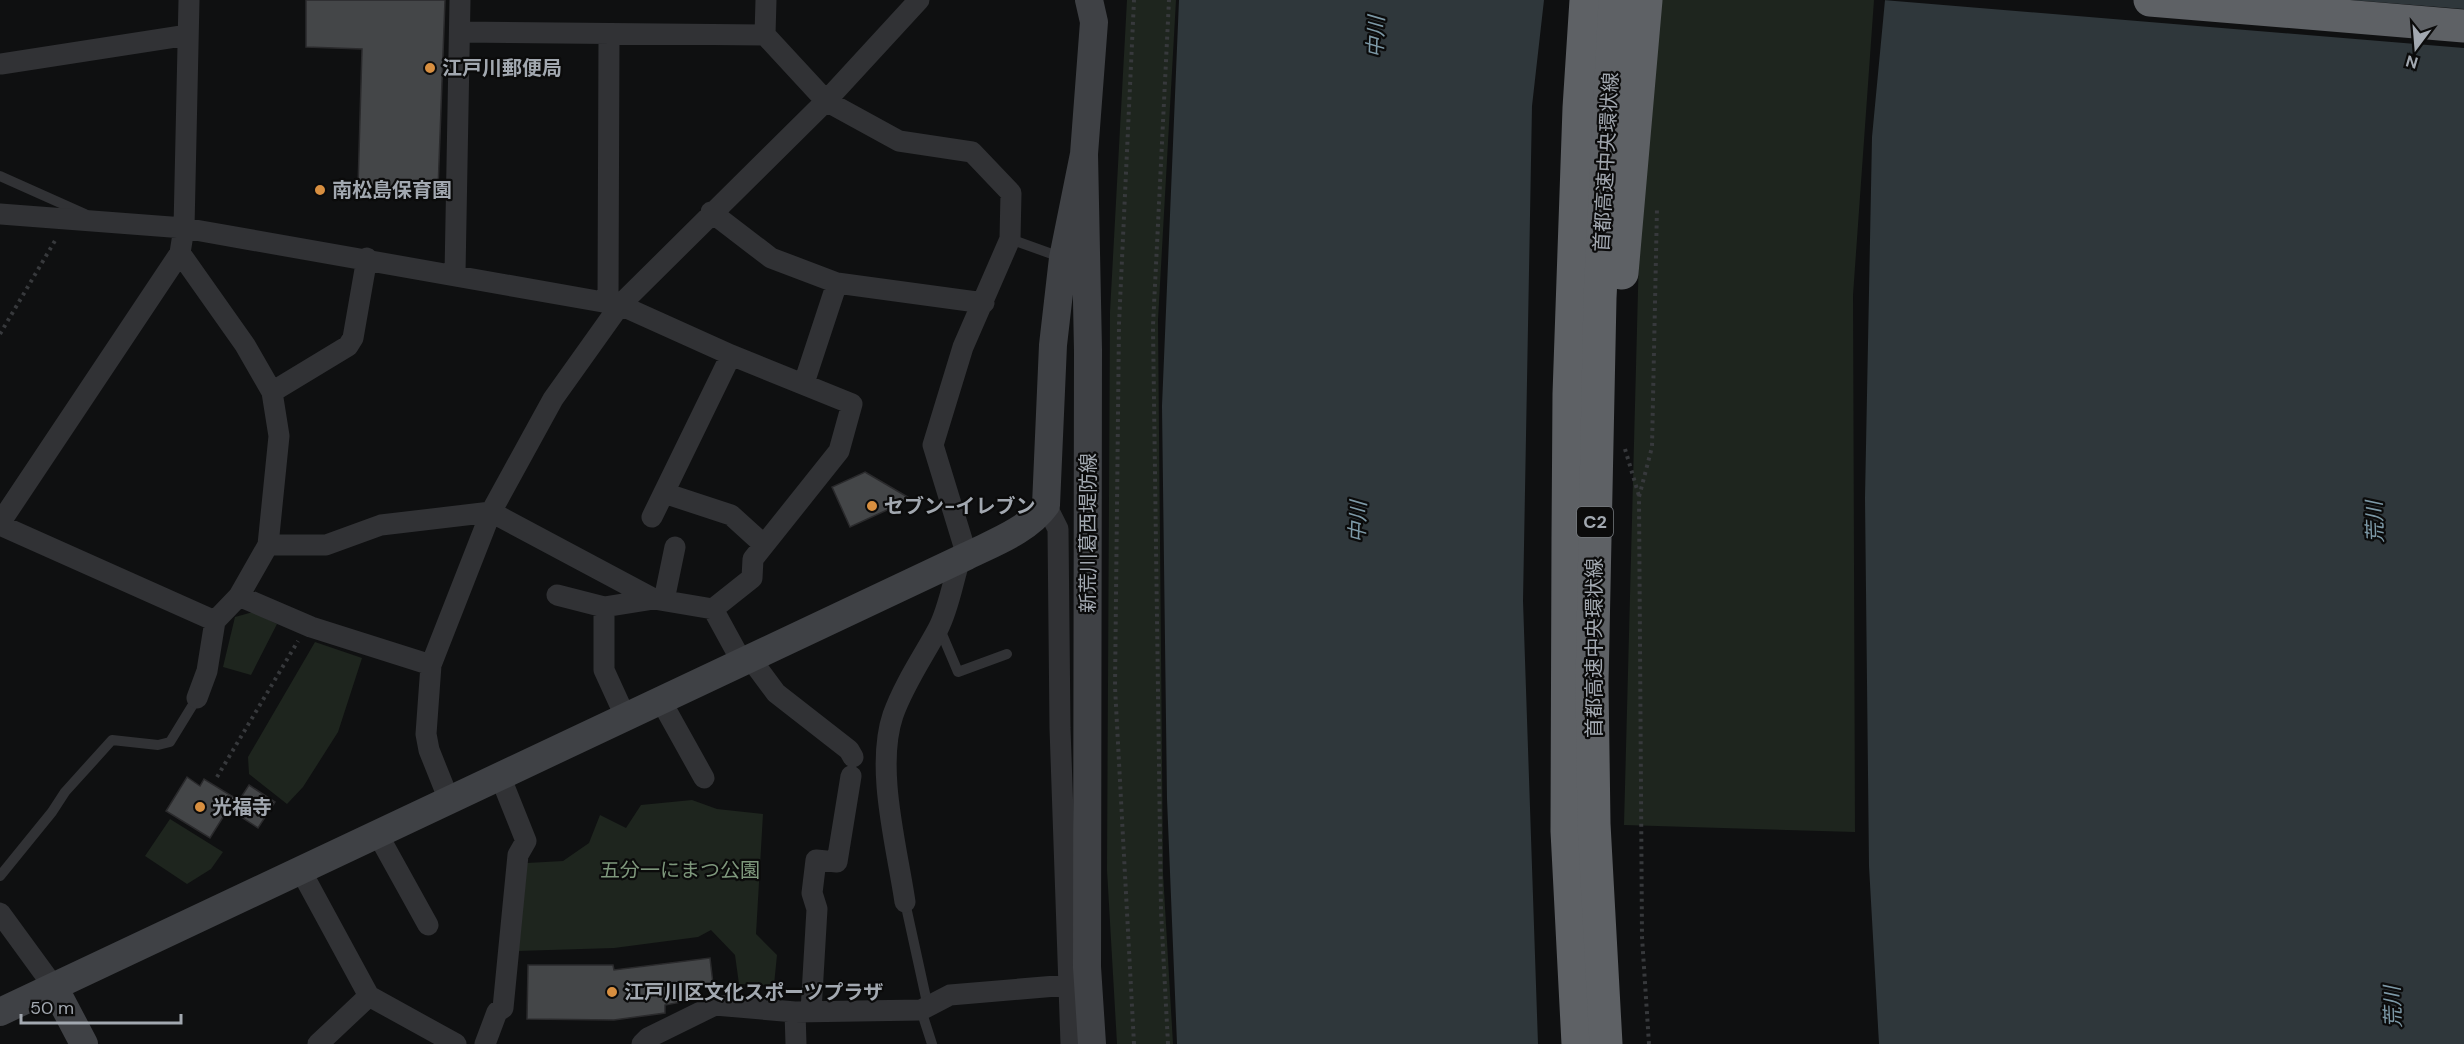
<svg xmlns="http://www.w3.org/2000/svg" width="2464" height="1044" font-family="'DM Sans','Noto Sans JP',sans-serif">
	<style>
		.green { fill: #1e251e }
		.water { fill: #2f373b }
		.pier { fill: #0f1011 }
		.building { fill: #444648; stroke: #2a2a2c; stroke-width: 1.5 }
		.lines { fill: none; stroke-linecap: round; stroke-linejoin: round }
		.path { stroke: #37393c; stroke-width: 4; stroke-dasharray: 3 4.5; stroke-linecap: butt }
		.lane { stroke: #313235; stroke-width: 10 }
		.street { stroke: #313235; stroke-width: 21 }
		.secondary { stroke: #3f4145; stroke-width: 28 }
		.highway { stroke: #5e6165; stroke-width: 33 }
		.highway-bridge { stroke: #5e6165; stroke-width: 33 }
		.poi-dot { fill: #d88f40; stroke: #0b0b0b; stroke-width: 2 }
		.labels { text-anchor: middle; stroke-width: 4.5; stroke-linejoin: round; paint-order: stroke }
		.shield { fill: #0b0b0b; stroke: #75797e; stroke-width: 1.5 }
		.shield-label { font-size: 18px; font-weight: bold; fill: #a2a8b0 }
		.poi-label { font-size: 20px; font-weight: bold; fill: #a2a8b0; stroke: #0b0b0b; text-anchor: start }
		.street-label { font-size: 20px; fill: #a2a8b0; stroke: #0b0b0b }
		.park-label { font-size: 20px; fill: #7e987c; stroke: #0b0b0b }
		.water-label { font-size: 21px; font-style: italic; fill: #7d99a7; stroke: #0b0b0b }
	</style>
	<rect width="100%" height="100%" fill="#0f1011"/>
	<path class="green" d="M1127,0h49l-18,320 5,553 10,171h-56l-10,-174 3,-558z
		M1662,0h212l-21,295 2,537 -231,-7 18,-687z
		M253,612l24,12 -26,51 -28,-8 12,-50z
		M315,642l47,16 -24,74 -35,55 -16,17 -38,-30 -1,-17z
		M692,800l25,9 46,5 -7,120 21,21 -3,30 -35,-1 -4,-29 -24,-25 -13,7 -84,11 -97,3 10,-88 36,-2 26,-18 11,-28 26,13 15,-23z
		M170,819l53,33 -12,17 -24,15 -42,-28z"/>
	<path class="water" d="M1179,0h365l-12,106 -9,495 15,443h-361l-10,-245 -5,-393z
		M1885,0h579v1044h-585l-10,-178 -4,-368 7,-361z"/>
	<path class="pier" d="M1883,0h468l113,9v39z"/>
	<path class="building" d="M306,0h139l-7,190 -80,-3 4,-138 -56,-2z
		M865,472l46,27 -61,28 -18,-40z
		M187,777l13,9 4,-7 31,19 -25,40 -44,-27z
		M249,785l26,17 -17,26 -26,-17z
		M710,958l3,26 -17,2 1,13 -32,6v8l-51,7 -87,-1 1,-54h85l1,5z"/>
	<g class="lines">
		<path class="path" d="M0,334l56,-95
			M1625,449l14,47
			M217,777l81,-136
			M1134,1044l-19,-357 4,-363 15,-324
			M1168,1044l-7,-133 -8,-585 16,-326
			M1649,1044l-7,-107 -3,-440 13,-50 5,-240"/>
		<path class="lane" d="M0,176l85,38
			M1010,239l53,19
			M939,627l19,45 49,-18
			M0,876l52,-64 13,-20 47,-52 46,5 12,-3 27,-44
			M905,902l23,105
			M921,1010l11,34"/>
		<path class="street" d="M460,32l305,3 61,66 73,40 73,11 39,41 -1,46 -47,108 -30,98 34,111
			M765,35l1,-35
			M1,64l187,-29
			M711,212l60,46 66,25 147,20
			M0,214l184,14 436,77 111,50 121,49 -13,47 -86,108 -1,19 -39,31 -59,-10
			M180,253l65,92 27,47 7,44 -11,109 -29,51
			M455,274l5,-274
			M608,303l1,-269
			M804,383l33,-100
			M272,392l76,-46 5,-8 14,-80
			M664,493l67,22 33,30
			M1046,505l12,24 2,199 11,316
			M652,517l79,-162
			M0,523l180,-270 4,-25 5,-228
			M0,525l215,96 24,-25 72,31 120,38
			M268,545h58l55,-20 110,-13 163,87 -50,8 -47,-12
			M664,600l11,-53
			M604,607v63l21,46
			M713,609l29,53
			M750,658l26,35 73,57 4,7
			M197,698l10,-27 8,-50
			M660,699l44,79
			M449,800l-20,-50 -3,-16 5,-69 60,-153 62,-113 67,-94 206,-204 93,-101
			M377,833l51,92
			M300,869l69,127 87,48
			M905,902c-8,-55 -30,-134 -12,-187 11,-31 30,-58 45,-86 11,-21 15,-48 22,-70
			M0,913l54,74
			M811,1011l6,-102 -5,-16 4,-33 21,2 14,-86
			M795,1012l1,32
			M318,1044l51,-48
			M485,1044l12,-32 6,-4 15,-153 8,-14 -26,-65
			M642,1044l6,-6 67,-33 80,7 126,-2 29,-15 118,-10"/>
		<path class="secondary" d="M1089,0l5,22 -10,132 4,196 -1,617 5,77
			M54,987l30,57
			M0,1012l967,-456c28,-14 60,-25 79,-51l7,-160 10,-87 21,-104"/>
		<path class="highway" d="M2150,0l314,26
			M1578,1044l-11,-213 1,-292 1,-145 10,-286 7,-108"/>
		<path class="highway-bridge" d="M1622,273l24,-273
			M1606,1044l-12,-220 -2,-141 8,-385 15,-298"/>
	</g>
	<g class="poi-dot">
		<circle cx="430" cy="68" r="6"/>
		<circle cx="320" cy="190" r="6"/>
		<circle cx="872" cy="506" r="6"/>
		<circle cx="200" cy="807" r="6"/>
		<circle cx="612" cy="992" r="6"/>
	</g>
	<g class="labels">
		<rect class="shield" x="1577" y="507" width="36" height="30" rx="4.5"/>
		<g class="shield-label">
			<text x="1595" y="528">C2</text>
		</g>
		<g class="poi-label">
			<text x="442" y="75">江戸川郵便局</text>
			<text x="332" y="197">南松島保育園</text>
			<text x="884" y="513">セブン-イレブン</text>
			<text x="212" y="814">光福寺</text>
			<text x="624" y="999">江戸川区文化スポーツプラザ</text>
		</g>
		<g class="street-label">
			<text transform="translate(1606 162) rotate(-87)" y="7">首都高速中央環状線</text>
			<text transform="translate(1088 533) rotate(-90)" y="7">新荒川葛西堤防線</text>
			<text transform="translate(1594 648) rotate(-90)" y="7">首都高速中央環状線</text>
		</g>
		<g class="park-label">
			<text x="680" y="877">五分一にまつ公園</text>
		</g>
		<g class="water-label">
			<text transform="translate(1376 37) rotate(-88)" y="7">中川</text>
			<text transform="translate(1358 522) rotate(-88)" y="7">中川</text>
			<text transform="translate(2375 522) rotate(-92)" y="7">荒川</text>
			<text transform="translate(2393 1007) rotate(-92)" y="7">荒川</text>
		</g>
	</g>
	<g transform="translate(2416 48) rotate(196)" stroke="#0b0b0b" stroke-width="4.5" paint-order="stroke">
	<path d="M0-4.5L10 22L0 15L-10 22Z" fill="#a2a8b0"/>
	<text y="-9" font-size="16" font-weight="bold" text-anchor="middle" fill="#a2a8b0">N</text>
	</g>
	<path d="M21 1014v9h160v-9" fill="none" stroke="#a2a8b0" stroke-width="3"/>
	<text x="30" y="1014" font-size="18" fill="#a2a8b0" stroke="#0b0b0b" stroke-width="4.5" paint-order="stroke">50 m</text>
</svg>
